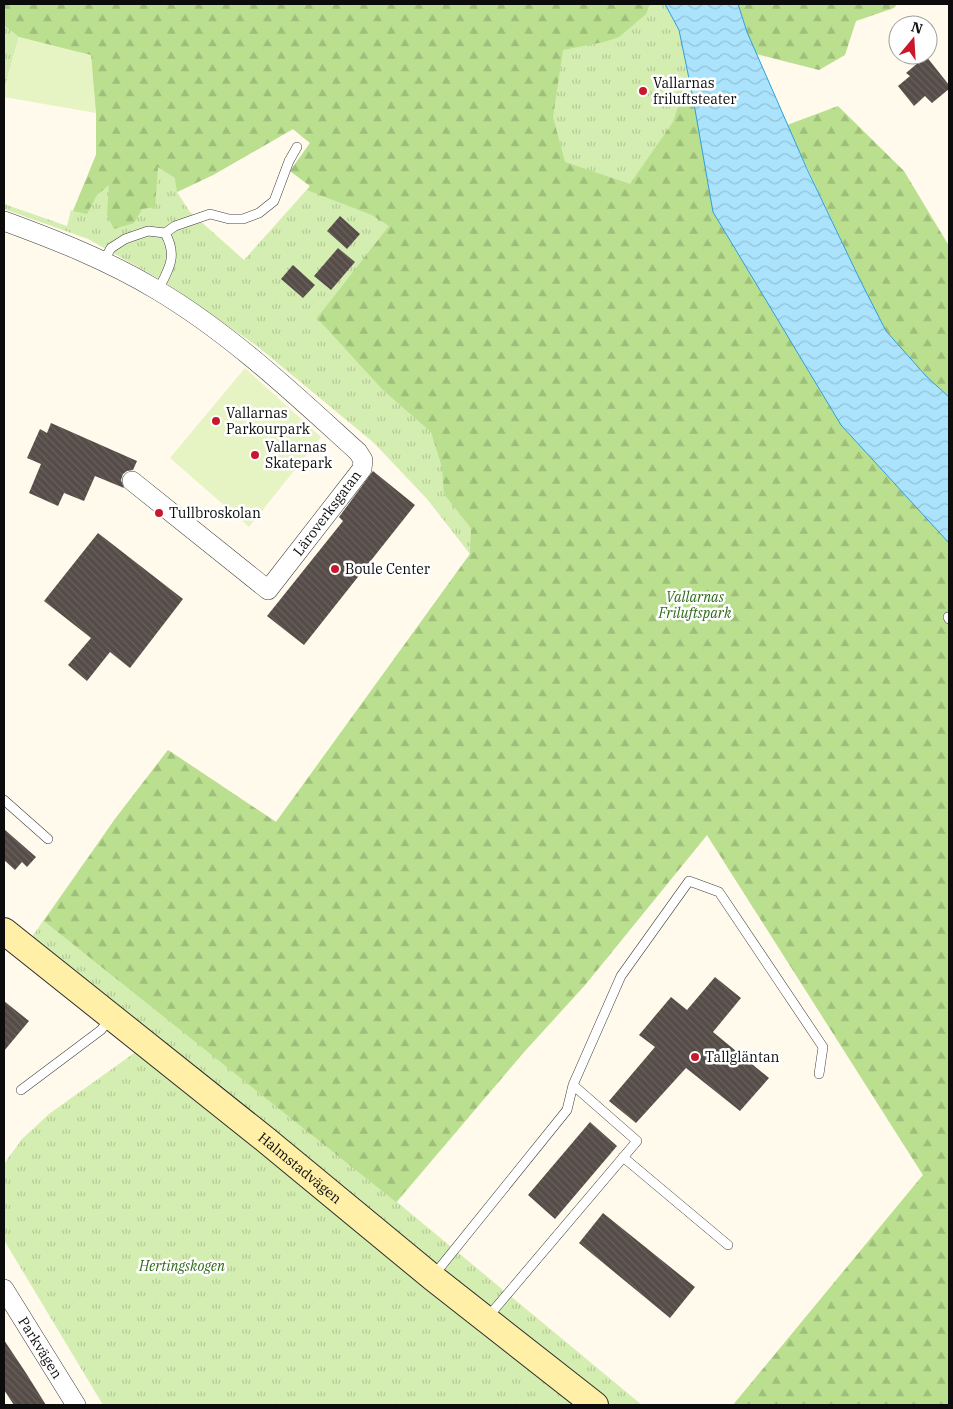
<svg xmlns="http://www.w3.org/2000/svg" width="953" height="1409" font-family="'IBM Plex Serif',serif">
	<style>
		.grass { fill: url(#grass-tufts); fill-rule: evenodd }
		.forest { fill: url(#forest-firs) }
		.pitch { fill: #e6f4c4 }
		.water { fill: url(#water-waves); stroke: #2ba0da }
		.building { fill: url(#building-back-hatch) }
		.lines { fill: none; stroke-linecap: round; stroke-linejoin: round }
		.service-casing { stroke: #3f3f3f; stroke-width: 10 }
		.minor-casing { stroke: #3f3f3f; stroke-width: 20 }
		.secondary-casing { stroke: #2e2e2e; stroke-width: 28 }
		.service { stroke: #fff; stroke-width: 9 }
		.minor { stroke: #fff; stroke-width: 19 }
		.secondary { stroke: #ffefa7; stroke-width: 26 }
		.poi-dot { fill: #c9172c; stroke: #fff; stroke-width: 2 }
		.labels { text-anchor: middle; stroke-width: 5; stroke-linejoin: round; paint-order: stroke }
		.poi-label { font-size: 14px; fill: #0c0c0c; stroke: #fff; text-anchor: start }
		.street-label { font-size: 14px; fill: #0c0c0c; stroke: #fff }
		.park-label { font-size: 14px; font-style: italic; fill: #2e6a17; stroke: #fff }
	</style>
	<defs>
		<pattern id="grass-tufts" width="24" height="20" patternUnits="userSpaceOnUse" patternTransform="scale(1.25)"><rect width="24" height="20" fill="#d4edb1"/><path d="M3 7l-1-3M5 7V3M7 7l1-3M15 17l-1-3M17 17v-4M19 17l1-3" fill="none" stroke="#b5ca97"/></pattern>
		<pattern id="forest-firs" width="22" height="20" patternUnits="userSpaceOnUse" patternTransform="scale(1.25)"><rect width="22" height="20" fill="#b9df8f"/><path d="M5 1l3.5 6h-7zM16 11l3.5 6h-7z" fill="#9ebe7a"/></pattern>
		<pattern id="water-waves" width="16" height="10" patternUnits="userSpaceOnUse" patternTransform="scale(1.25)"><rect width="16" height="10" fill="#abe3fc"/><path d="M0 5q4-4 8 0t8 0" fill="none" stroke="#92c2d7"/></pattern>
		<pattern id="building-back-hatch" width="6" height="6" patternUnits="userSpaceOnUse" patternTransform="scale(1.25)"><rect width="6" height="6" fill="#564c48"/><path d="M-1 5l2 2M0 0l6 6M5-1l2 2" fill="none" stroke="#69615e"/></pattern>
	</defs>
	<rect width="100%" height="100%" fill="#fffaec"/>
	<path class="grass" d="M4,4h661l14,26 14,68 148,327 108,118v862h-216l190,-230 -216,-340 -122,150 -61,67 -127,150 245,203h-539l-99,-165v-76l18,-25 27,-25 88,-63 -118,-96 96,-136 53,-69 108,72 194,-268 -43,-55 -53,-56 -117,-97 -94,-65 -75,-42 -84,-30v-5l63,22 4,-16 2,1 23,-56v-42l-77,-76 -15,53zM293,129l17,14 -20,28 20,15 -66,74 -54,-48 -13,-20 36,-17z"/>
	<path class="forest" d="M4,4h646l-4,10 -27,23 -15,5 -41,8 -10,67 12,45 65,22 43,-62 7,-21 13,-3 20,114 128,213 108,118v862h-216l190,-230 -216,-340 -122,150 -61,67 -128,150 -352,-281 71,-102 53,-69 108,72 194,-268 1,-26 -27,-34 -2,-27 -11,-35 -48,-42 -66,-72 72,-92 -17,-11 -65,-25 3,-4 -20,-15 20,-28 -17,-14 -80,46 -36,17 -2,-14 -17,-11 -3,40 -13,2 -8,14 -20,6 -7,-14 2,-30 -12,10 -10,19 -14,-3 23,-56v-42l-5,-57 -72,-19 -15,-12z
		M738,4h159l-3,4 -38,13 -11,34 -26,15 -63,-16 -9,-22z
		M838,106l66,65 45,75v151l-23,-21 -40,-44 -26,-52 -73,-155z"/>
	<path class="pitch" d="M19,37l72,18 5,58 -92,-16v-7z
		M245,368l76,69 -72,90 -79,-69z"/>
	<path class="water" d="M665,4h73l9,28 60,137 53,111 26,51 40,45 23,21v146l-108,-118 -128,-213 -20,-114 -14,-68z"/>
	<path class="building" d="M926,56l23,29v4l-17,14 -7,-7 -11,10 -16,-20 12,-10 -4,-3z
		M340,216l20,18 -13,15 -20,-18z
		M338,248l17,14 -24,28 -17,-14z
		M293,265l22,20 -12,13 -22,-19z
		M51,423l86,38 -4,9 -6,1 -4,3 -2,6 3,8 -29,-12 -11,25 -20,-8 -6,13 -29,-13 12,-29 -14,-6 13,-29 7,4z
		M373,471l42,34 -111,140 -37,-29 76,-95 -4,-4z
		M98,533l85,66 -53,69 -20,-16 -23,29 -19,-16 23,-27 -47,-37z
		M4,829l32,28 -9,10 -5,-5 -7,8 -11,-10z
		M715,977l26,21 -28,34 56,46 -29,33 -54,-43 -50,55 -27,-22 46,-54 -16,-12 32,-38 16,13z
		M4,1001l25,20 -25,30z
		M590,1122l27,24 -62,73 -27,-24z
		M603,1213l92,74 -25,31 -91,-75z
		M4,1340l22,33 20,32h-32l-10,-15z"/>
	<g class="lines">
		<g class="service-casing">
			<path id="service" d="M103,262l8,-14 14,-9 23,-8 17,2 10,-7 35,-12 19,5h14l16,-6 15,-12 15,-40 8,-14
				M158,290c11,-21 20,-34 7,-57
				M948,617l1,2
				M4,800l44,39
				M21,1090l80,-60 9,-11
				M623,1157l105,88
				M434,1275l133,-165 6,-25 48,-109 68,-95 30,11 104,155 -4,27
				M487,1318l150,-177 -64,-56"/>
		</g>
		<g class="minor-casing">
			<g id="minor">
				<path d="M4,221c52,19 105,40 153,69 74,44 137,104 201,162l5,8 -1,9 -94,121 -136,-109"/>
				<path id="s1" d="M4,1289l72,116"/>
			</g>
		</g>
		<g class="secondary-casing">
			<g id="secondary">
				<path id="s2" d="M4,931l262,209 166,137 163,128"/>
			</g>
		</g>
		<use href="#service" class="service"/>
		<use href="#minor" class="minor"/>
		<use href="#secondary" class="secondary"/>
	</g>
	<g class="poi-dot">
		<circle cx="643" cy="91" r="5"/>
		<circle cx="216" cy="421" r="5"/>
		<circle cx="255" cy="455" r="5"/>
		<circle cx="159" cy="513" r="5"/>
		<circle cx="335" cy="569" r="5"/>
		<circle cx="695" cy="1057" r="5"/>
	</g>
	<g class="labels">
		<g class="poi-label">
			<text x="653" y="88">Vallarnas<tspan x="653" dy="16">friluftsteater</tspan></text>
			<text x="226" y="418">Vallarnas<tspan x="226" dy="16">Parkourpark</tspan></text>
			<text x="265" y="452">Vallarnas<tspan x="265" dy="16">Skatepark</tspan></text>
			<text x="169" y="518">Tullbroskolan</text>
			<text x="345" y="574">Boule Center</text>
			<text x="705" y="1062">Tallgläntan</text>
		</g>
		<g class="street-label">
			<text transform="translate(327 513) rotate(-53)" y="5">Läroverksgatan</text>
			<text dy="5" stroke="none"><textPath href="#s2" startOffset="379">Halmstadvägen</textPath></text>
			<text dy="5" stroke="none"><textPath href="#s1" startOffset="69">Parkvägen</textPath></text>
		</g>
		<g class="park-label">
			<text x="695" y="602">Vallarnas<tspan x="695" dy="16">Friluftspark</tspan></text>
			<text x="182" y="1271">Hertingskogen</text>
		</g>
	</g>
	<rect width="953" height="1409" fill="none" stroke="#0c0c0c" stroke-width="10"/>
	<g transform="translate(913 40) rotate(18)"><circle r="24" fill="#ffffff" stroke="#9e9e9e"/>
	<path d="M0-4L9 19L0 12L-9 19Z" fill="#c9172c"/>
	<text y="-8" font-size="14" font-weight="bold" text-anchor="middle" fill="#0c0c0c">N</text>
	</g>
</svg>
